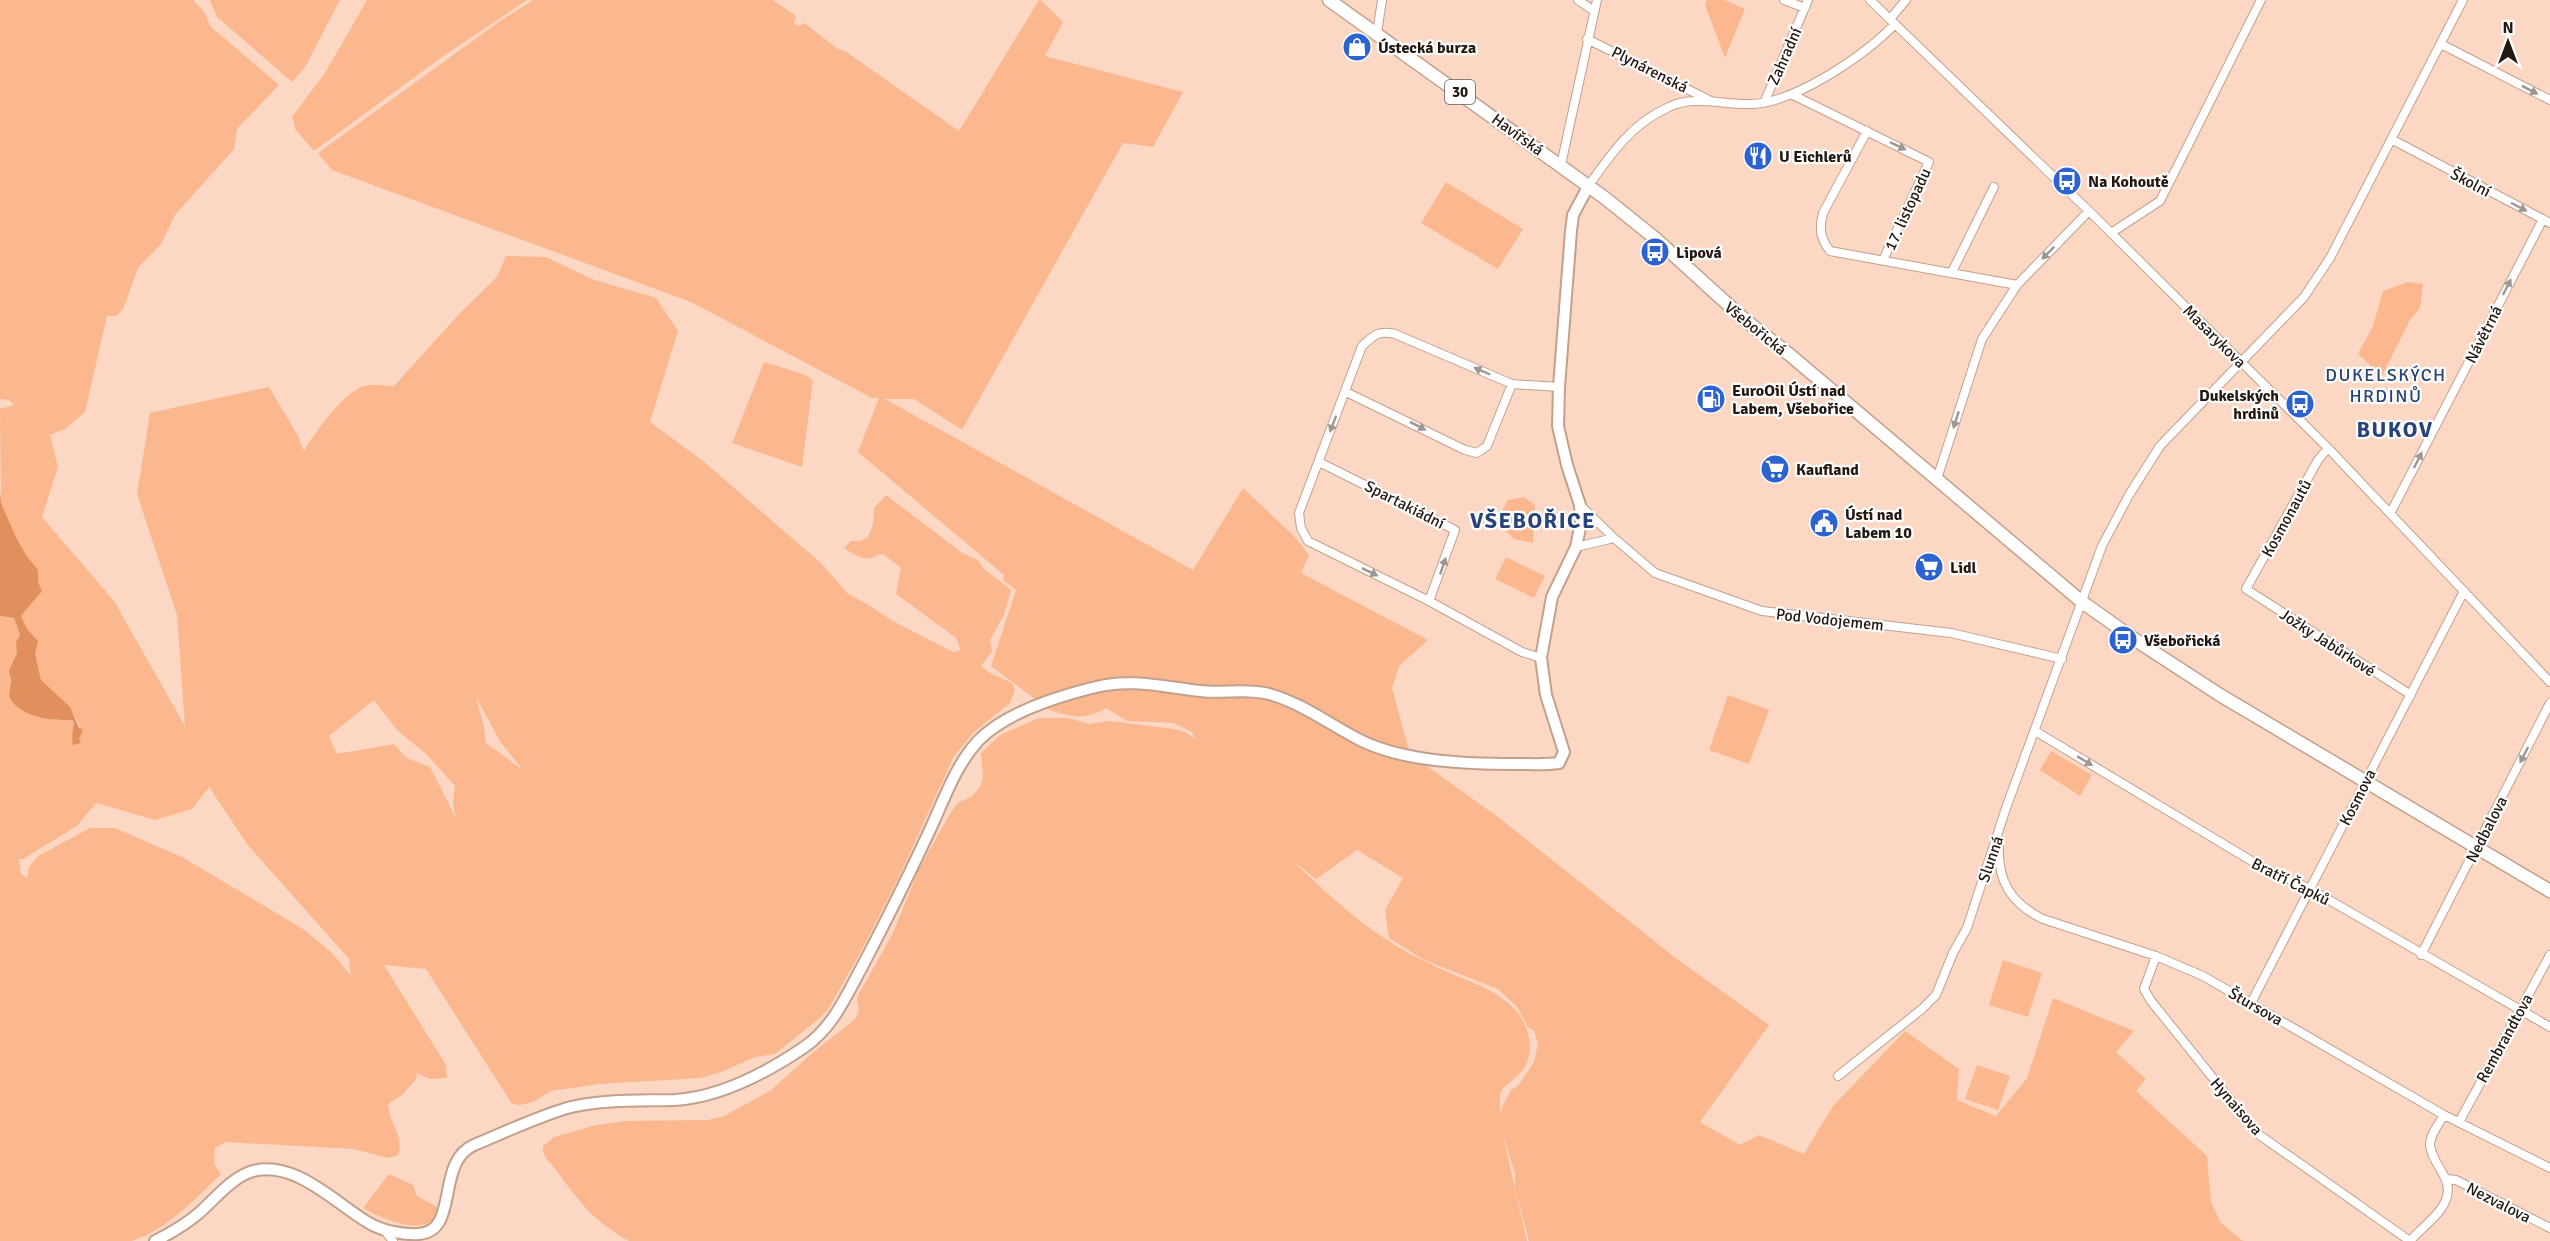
<svg xmlns="http://www.w3.org/2000/svg" width="2550" height="1241" font-family="Signika,sans-serif">
	<style>
		.green { fill: #fbb78d; fill-rule: evenodd }
		.water { fill: #e1905d }
		.lines { fill: none; stroke-linecap: round; stroke-linejoin: round }
		.street-casing { stroke: #c2a08c; stroke-width: 10 }
		.secondary-casing { stroke: #c2a08c; stroke-width: 14 }
		.primary-casing { stroke: #c2a08c; stroke-width: 15 }
		.street { stroke: #fff; stroke-width: 8 }
		.secondary { stroke: #fff; stroke-width: 10 }
		.primary { stroke: #fff; stroke-width: 12 }
		.oneway { fill: #9c9793 }
		.labels { text-anchor: middle; stroke-width: 4.5; stroke-linejoin: round; paint-order: stroke }
		.shield { fill: #fff; stroke: #655d58; stroke-width: 1.5 }
		.shield-label { font-size: 15px; font-weight: bold; fill: #231710 }
		.poi-label { font-size: 16px; font-weight: bold; fill: #231710; stroke: #fff; text-anchor: start }
		.street-label { font-size: 16px; fill: #231710; stroke: #fff }
		.neighbourhood-label { font-size: 18px; letter-spacing: 1.5px; fill: #27437a; stroke: #fff }
		.district-label { font-size: 22px; font-weight: bold; letter-spacing: 1.5px; fill: #27437a; stroke: #fff }
	</style>
	<rect width="100%" height="100%" fill="#fcd8c4"/>
	<path class="green" d="M0,0h193l12,13 5,13 69,59 -42,44 -3,20 -59,66 -14,29 -23,24 -14,39 -7,9h-10l-22,96 -20,17 -15,6 8,32 -16,50 72,84 71,125 -8,-111 -40,-121 13,-81 119,-26 29,49 6,15c12,-20 36,-54 57,-64 8,-4 24,-1 33,-1l66,-73 37,-36 9,-21 40,1 46,22 64,19 22,33 -28,91 53,39 119,103 26,30 21,11 22,15 62,32 8,-2 -5,-12 -60,-44 5,-26 -17,-13 -5,-1c-13,10 -23,1 -35,-6l7,-7h9l8,-4 5,-12 1,-17 12,-13 75,57 18,9 4,7 28,22 -7,25 -14,25 2,11 -11,15 9,7 22,10 3,7 -5,13 -36,29 -20,24 -55,121 -41,80 -31,54 -11,10 -41,33 -20,3 -31,14 -23,7 -102,6 -41,6 -7,1 -18,11 -13,3 -8,-1 -86,-135 -42,-4 62,100 1,13 -17,1 -14,-6 1,5 -15,17 -14,9c1,19 17,33 10,51l-10,3 -34,-9 -128,-7 -11,6 -1,16 7,10c-26,25 -53,55 -89,67h-132v-625l14,2 6,17c-5,8 -1,11 -3,18 -4,14 -8,28 -8,43 20,18 34,26 62,23l3,2 -2,20 6,-1 3,-11 -5,-11 -35,-38 -6,-27 -14,-37 12,-14 5,-20v-12l-12,-15 -11,-20 -14,-32 -1,-94 14,-4 -5,-5 -9,-1zM476,697l25,46 22,27 -37,-27 -2,-16zM374,700l23,30 29,24 29,32 -2,17 2,13 -25,-49 -23,-9 -13,-14 -57,10 -8,-18zM209,787l38,57 102,115 2,17 -20,-24 -28,-23 -121,-72 -67,-29h-25l-37,20 -15,8 -9,11 -2,11 -6,-4 -2,-15h4l54,-33 19,-23 59,17 37,-11z
		M210,0h130l-35,67 -13,15 -75,-65z
		M367,0h160l-85,57 -128,94 -18,-21 -4,-13 33,-44z
		M533,0h240l23,16 -2,7 4,3 6,-3 34,26 7,2 114,80 80,-131h2l22,22 -18,34 138,36 -30,55 -30,-4 -161,287 -48,-31h-29l308,171 50,-82 51,48 15,19 -8,18 127,67 -29,26 -7,22 18,66 88,63 179,142 92,66 -69,97 40,23 19,-10 45,19 29,-48 72,-75 54,38 -2,31 39,16 31,-38 26,-80 81,33 -18,21 30,27 -10,12 71,65 4,46 10,21 22,18h-714l-14,-53v-15l-12,-37 24,105h-898c-36,-20 -49,-38 -73,-71 -5,-7 -10,-10 -13,-18v-6l11,-9 38,-11 33,-5 83,-1 16,-4 46,-25 41,-37 44,-35 4,-9 -2,-13 35,-62 27,-66 32,-57 7,-9 14,-7 8,-9 3,-11 -2,-23 19,-18 39,-17h30l20,6 21,-3 64,8 11,3 10,7 -3,-7 -19,-9 -46,-2 -21,-13c-25,16 -50,6 -74,-7l3,-2 -44,-33 25,-76 -13,-10 1,-5 -146,-123 21,-54h-7l-181,-96 -359,-132 -14,-17 182,-132zM1357,850l46,28 -18,32 4,28 35,22 74,29 19,18 10,19 7,5 4,12 -4,19 -16,24 -7,4 -9,17v9c-2,-6 -4,-20 0,-26 3,-5 10,-9 14,-13 15,-13 17,-31 10,-50 -14,-34 -55,-44 -85,-58 -20,-9 -39,-19 -57,-31 -32,-21 -63,-50 -91,-77l23,18z
		M1707,0h17l21,9 -20,49 -20,-53z
		M1446,182l77,47 -25,40 -77,-46z
		M2408,282l15,2 -3,24 -10,12 -28,56 -24,-22 15,-28 10,-35z
		M764,362l39,12 10,6 -11,87 -70,-24z
		M1524,497l11,8 -2,38 -19,-4 -11,-11v-20l5,-8z
		M1506,557l39,19 -11,22 -39,-19z
		M1728,695l41,15 -20,54 -40,-14z
		M2051,751l41,24 -12,21 -40,-26z
		M2003,960l39,13 -14,44 -39,-12z
		M1977,1065l33,11 -12,34 -33,-11z
		M389,1174l24,11 4,11 22,12c-6,33 -57,11 -76,0z"/>
	<path class="water" d="M0,491l1,12 14,32 11,20 12,15v12l4,9 -21,25 6,13 11,12 -3,12 6,27 29,27 9,21 4,1 -4,10 2,4 -8,2c-2,-8 0,-15 1,-23l-2,-2c-21,1 -54,-3 -63,-24l2,-16 -2,-9 8,-18 -1,-11 4,-7 -6,-17 -14,-2z"/>
	<g class="lines">
		<g class="street-casing">
			<path id="street" d="M1578,0l16,11
				M1784,0l21,8
				M1870,0l219,211 239,237 222,234
				M1890,19l16,-19
				M1377,33l5,-33
				M1587,39l124,62
				M2441,44l109,56
				M1793,95l136,67 -46,98
				M1764,103l44,-103
				M1867,131l-44,82c-4,16 -3,25 7,38l187,34
				M2393,140l157,83
				M1561,165l36,-165
				M1589,185c22,-31 43,-62 80,-78 25,-12 54,-2 81,-3 44,0 115,-49 145,-80
				M2111,233l49,-32 101,-201
				M1952,272l42,-85
				M1346,392l119,58 12,3 10,-7 25,-62
				M2328,448l-10,12 -72,129 165,106
				M1319,462l136,68 -26,71
				M1937,479l45,-140 35,-54 72,-74
				M1580,505l34,33
				M2391,512l152,-293
				M1576,547l38,-9 41,35 107,38 189,22 111,26
				M1541,658l-19,-6 -93,-51 -121,-60 -7,-13 -2,-15 63,-167c12,-11 17,-16 33,-12l117,50 47,3
				M2035,731l225,135 50,23 240,138
				M1999,844c-2,36 11,59 44,75l113,37 47,20 241,139 106,53
				M2421,955l129,-252
				M2156,956l-12,33 7,12 107,133 152,107
				M2251,1003l213,-412
				M1838,1076l84,-67 14,-14 17,-42 14,-25 39,-120 96,-262 27,-51 31,-49 144,-149 26,-39 133,-258
				M2459,1122l91,-167
				M2447,1179l9,1 94,48
				M384,1230l9,11
				M2410,1241c10,-12 29,-25 35,-39 11,-23 -13,-36 -15,-57 0,-11 9,-21 14,-30"/>
		</g>
		<g class="secondary-casing">
			<path id="secondary" d="M155,1241c16,-8 30,-16 44,-28 16,-14 33,-36 54,-42 43,-11 83,33 116,52 13,8 35,12 50,11 41,-3 16,-72 55,-89 29,-12 67,-30 97,-38 35,-8 69,-6 104,-7 45,-3 91,-27 128,-52 30,-20 43,-52 60,-83 23,-44 45,-88 66,-133 14,-30 26,-66 49,-91 27,-28 81,-45 118,-54 35,-9 68,0 104,4 23,3 46,-3 69,3 33,9 63,32 93,47 44,21 106,23 154,23 14,0 29,1 43,-1l5,-11 -18,-57 -5,-37 11,-61 24,-50 5,-24 -1,-18 -13,-40 -9,-39 1,-39 12,-156 2,-16 16,-30"/>
		</g>
		<g class="primary-casing">
			<path id="primary" d="M1329,0l276,198 51,41 89,81 45,35 292,247 58,41 80,52 330,196"/>
		</g>
		<use href="#street" class="street"/>
		<use href="#secondary" class="secondary"/>
		<use href="#primary" class="primary"/>
	</g>
	<defs><path id="oneway-solid" d="M-6-.8H1V-3.2L6.5 0L1 3.2V.8H-6Z" transform="scale(1.5)"/></defs>
	<g class="oneway">
		<use href="#oneway-solid" transform="translate(2530 90) rotate(27)"/>
		<use href="#oneway-solid" transform="translate(1898 146) rotate(26)"/>
		<use href="#oneway-solid" transform="translate(2519 207) rotate(28)"/>
		<use href="#oneway-solid" transform="translate(2048 253) rotate(135)"/>
		<use href="#oneway-solid" transform="translate(2507 287) rotate(-63)"/>
		<use href="#oneway-solid" transform="translate(1482 371) rotate(-157)"/>
		<use href="#oneway-solid" transform="translate(1956 420) rotate(108)"/>
		<use href="#oneway-solid" transform="translate(1333 424) rotate(111)"/>
		<use href="#oneway-solid" transform="translate(1418 426) rotate(27)"/>
		<use href="#oneway-solid" transform="translate(2418 460) rotate(-63)"/>
		<use href="#oneway-solid" transform="translate(1443 566) rotate(-71)"/>
		<use href="#oneway-solid" transform="translate(1370 572) rotate(26)"/>
		<use href="#oneway-solid" transform="translate(2524 755) rotate(117)"/>
		<use href="#oneway-solid" transform="translate(2085 761) rotate(31)"/>
	</g>
	<defs>
		<g id="shop-disc" transform="scale(1.5)"><circle r="9.5" fill="#2d63d1" stroke="#fff"/><path d="M-5-2.5h2.3a2.7 3.5 0 0 1 5.4 0H5L5.5 6h-11ZM-1.5-2.5h3a1.5 2.3 0 0 0-3 0Z" fill="#fff"/></g>
		<g id="restaurant-disc" transform="scale(1.5)"><circle r="9.5" fill="#2d63d1" stroke="#fff"/><path d="M-5-6h1v4h1v-4h1v4h1v-4h1v5L-1.5 .5V6h-2V.5L-5-1ZM5-6V6H3V1.5H1.5Q1.5-4 5-6Z" fill="#fff"/></g>
		<g id="bus-disc" transform="scale(1.5)"><circle r="9.5" fill="#2d63d1" stroke="#fff"/><path d="M-5-6H5V4H4V6H2V4H-2V6H-4V4H-5ZM-3.5-4V0h7V-4ZM-3.5 1.2v1.5H-2V1.2ZM2 1.2v1.5H3.5V1.2Z" fill="#fff"/></g>
		<g id="fuel-disc" transform="scale(1.5)"><circle r="9.5" fill="#2d63d1" stroke="#fff"/><path d="M-5.5-6h7V0h2V4h1.3V-2.5L3-4.5l.8-.8L6-3V5H2.5V1h-1V6h-7ZM-4.2-4.7v3.2H.2V-4.7Z" fill="#fff"/></g>
		<g id="supermarket-disc" transform="scale(1.5)"><circle r="9.5" fill="#2d63d1" stroke="#fff"/><path d="M-6-5.5h2.5l.6 2H6L4.5 2H-2.5L-4.4-4H-6ZM-1.5 3.2a1.3 1.3 0 1 0 .1 0ZM3 3.2a1.3 1.3 0 1 0 .1 0Z" fill="#fff"/></g>
		<g id="civic-disc" transform="scale(1.5)"><circle r="9.5" fill="#2d63d1" stroke="#fff"/><path d="M-.6-6.5H3V-4.5H.6V-3L4-1V1h2V6H-6V1h2V-1L-.6-3ZM-1.2 2.5V6h2.4V2.5Z" fill="#fff"/></g>
	</defs>
	<g fill-rule="evenodd">
		<use href="#shop-disc" x="1357" y="47"/>
		<use href="#restaurant-disc" x="1758" y="156"/>
		<use href="#bus-disc" x="2067" y="181"/>
		<use href="#bus-disc" x="1655" y="252"/>
		<use href="#fuel-disc" x="1711" y="399"/>
		<use href="#bus-disc" x="2300" y="404"/>
		<use href="#supermarket-disc" x="1775" y="469"/>
		<use href="#civic-disc" x="1824" y="523"/>
		<use href="#supermarket-disc" x="1929" y="567"/>
		<use href="#bus-disc" x="2123" y="640"/>
	</g>
	<g class="labels">
		<rect class="shield" x="1445" y="80" width="30" height="24" rx="4.5"/>
		<g class="shield-label">
			<text x="1460" y="97">30</text>
		</g>
		<g class="poi-label">
			<text x="1378" y="53">Ústecká burza</text>
			<text x="1779" y="162">U Eichlerů</text>
			<text x="2088" y="187">Na Kohoutě</text>
			<text x="1676" y="258">Lipová</text>
			<text x="1732" y="396">EuroOil Ústí nad<tspan x="1732" dy="18">Labem, Všebořice</tspan></text>
			<text x="2279" y="401" text-anchor="end">Dukelských<tspan x="2279" dy="18">hrdinů</tspan></text>
			<text x="1796" y="475">Kaufland</text>
			<text x="1845" y="520">Ústí nad<tspan x="1845" dy="18">Labem 10</tspan></text>
			<text x="1950" y="573">Lidl</text>
			<text x="2144" y="646">Všebořická</text>
		</g>
		<g class="street-label">
			<text transform="translate(1784 56) rotate(-66)" y="6">Zahradní</text>
			<text transform="translate(1650 69) rotate(27)" y="6">Plynárenská</text>
			<text transform="translate(1518 134) rotate(36)" y="6">Havířská</text>
			<text transform="translate(2471 182) rotate(28)" y="6">Školní</text>
			<text transform="translate(1907 209) rotate(-65)" y="6">17. listopadu</text>
			<text transform="translate(1756 328) rotate(39)" y="6">Všebořická</text>
			<text transform="translate(2483 334) rotate(-63)" y="6">Návětrná</text>
			<text transform="translate(2215 336) rotate(45)" y="6">Masarykova</text>
			<text transform="translate(1405 504) rotate(27)" y="6">Spartakiádní</text>
			<text transform="translate(2286 518) rotate(-61)" y="6">Kosmonautů</text>
			<text transform="translate(1830 619) rotate(6)" y="6">Pod Vodojemem</text>
			<text transform="translate(2328 642) rotate(33)" y="6">Jožky Jabůrkové</text>
			<text transform="translate(2357 797) rotate(-63)" y="6">Kosmova</text>
			<text transform="translate(2486 829) rotate(-63)" y="6">Nedbalova</text>
			<text transform="translate(1990 859) rotate(-71)" y="6">Slunná</text>
			<text transform="translate(2291 881) rotate(27)" y="6">Bratří Čapků</text>
			<text transform="translate(2256 1006) rotate(30)" y="6">Štursova</text>
			<text transform="translate(2504 1038) rotate(-61)" y="6">Rembrandtova</text>
			<text transform="translate(2237 1106) rotate(49)" y="6">Hynaisova</text>
			<text transform="translate(2499 1202) rotate(27)" y="6">Nezvalova</text>
		</g>
		<g class="neighbourhood-label">
			<text x="2386" y="381">DUKELSKÝCH<tspan x="2386" dy="21">HRDINŮ</tspan></text>
		</g>
		<g class="district-label">
			<text x="2395" y="437">BUKOV</text>
			<text x="1533" y="528">VŠEBOŘICE</text>
		</g>
	</g>
	<g transform="translate(2508 42)" stroke="#ffffff" stroke-width="4.5" paint-order="stroke">
	<path d="M0-4.5L10 22L0 15L-10 22Z" fill="#231710"/>
	<text y="-9" font-size="16" font-weight="bold" text-anchor="middle" fill="#231710">N</text>
	</g>
</svg>
